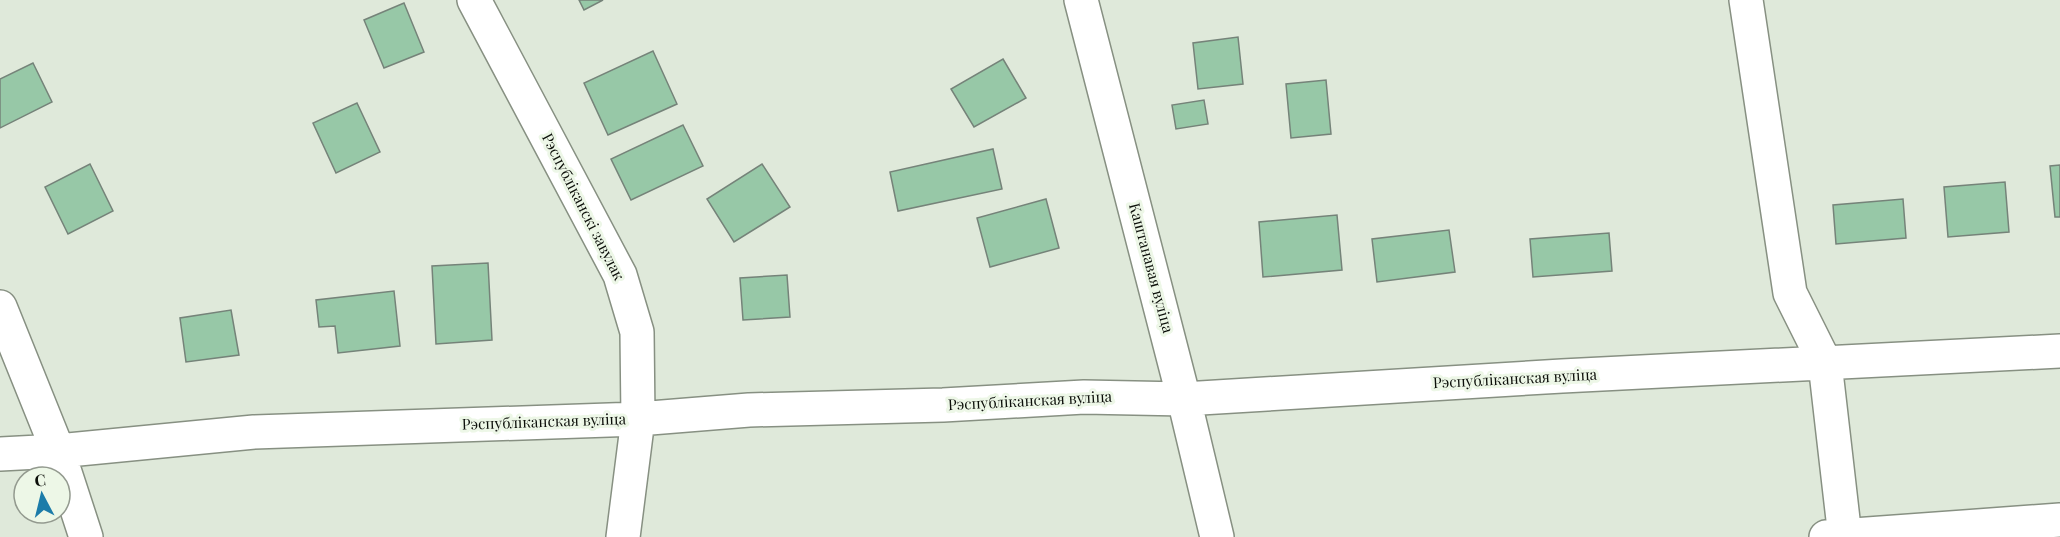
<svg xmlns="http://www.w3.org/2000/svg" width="2060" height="537" font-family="'Playfair Display',serif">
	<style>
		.building { fill: #97c8a7; stroke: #758379; stroke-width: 1.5 }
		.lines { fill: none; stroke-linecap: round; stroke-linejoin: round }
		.minor-casing { stroke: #879082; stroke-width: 36 }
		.minor { stroke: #fff; stroke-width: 33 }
		.labels { text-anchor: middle; stroke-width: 6; stroke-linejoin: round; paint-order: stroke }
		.street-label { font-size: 15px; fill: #0c0f0a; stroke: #edf7e7 }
	</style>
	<rect width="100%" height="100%" fill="#dfe9da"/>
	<path class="building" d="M579,0h24l-19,10z
		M404,3l20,49 -40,16 -20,-48z
		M1238,37l5,47 -45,5 -5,-46z
		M653,51l24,53 -69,31 -24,-52z
		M1003,59l23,39 -52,29 -23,-38z
		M33,63l19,39 -52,26v-49z
		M1326,80l5,54 -40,4 -5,-54z
		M1204,100l4,24 -32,5 -4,-24z
		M357,103l23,49 -44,21 -23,-50z
		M683,125l20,41 -72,34 -20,-41z
		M993,149l9,40 -104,22 -8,-39z
		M90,164l23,47 -45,23 -23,-47z
		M762,164l28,43 -56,35 -27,-43z
		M2060,165v52h-5l-5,-51z
		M2005,182l4,50 -61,5 -4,-50z
		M1046,199l13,49 -69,19 -13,-49z
		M1903,199l3,39 -70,6 -3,-39z
		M1337,215l5,55 -79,7 -4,-55z
		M1449,230l6,42 -78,10 -5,-43z
		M1609,233l3,38 -79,6 -3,-38z
		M488,263l4,77 -56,4 -4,-78z
		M787,275l3,42 -47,3 -3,-42z
		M394,291l6,55 -62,7 -3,-27 -16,1 -3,-27z
		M231,310l8,45 -53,7 -6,-44z"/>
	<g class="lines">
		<g class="minor-casing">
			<path id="minor" d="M474,0l146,275 17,57 1,87 -15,118
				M1081,0l103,399 33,138
				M1746,0l44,293 35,70 20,174
				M0,307l58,144 28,86
				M0,454l58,-3 196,-19 384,-13 111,-9 194,-5 141,-8 100,2 378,-23 498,-25
				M1826,537l234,-17"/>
		</g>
		<use href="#minor" class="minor"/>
	</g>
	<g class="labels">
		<g class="street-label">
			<text transform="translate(583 207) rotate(63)" y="5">Рэспубліканскі завулак</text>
			<text transform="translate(1151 268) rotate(75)" y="5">Каштанавая вуліца</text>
			<text transform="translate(1515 379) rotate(-3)" y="5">Рэспубліканская вуліца</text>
			<text transform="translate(1030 401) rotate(-3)" y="5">Рэспубліканская вуліца</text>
			<text transform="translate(544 422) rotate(-2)" y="5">Рэспубліканская вуліца</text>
		</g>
	</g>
	<g transform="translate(42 495) rotate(353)"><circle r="28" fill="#edf7e7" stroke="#939a8f" stroke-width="1.5"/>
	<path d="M0-4.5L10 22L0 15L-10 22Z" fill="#1c7ca9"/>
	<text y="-9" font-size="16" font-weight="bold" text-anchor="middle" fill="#0c0f0a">С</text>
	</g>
</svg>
